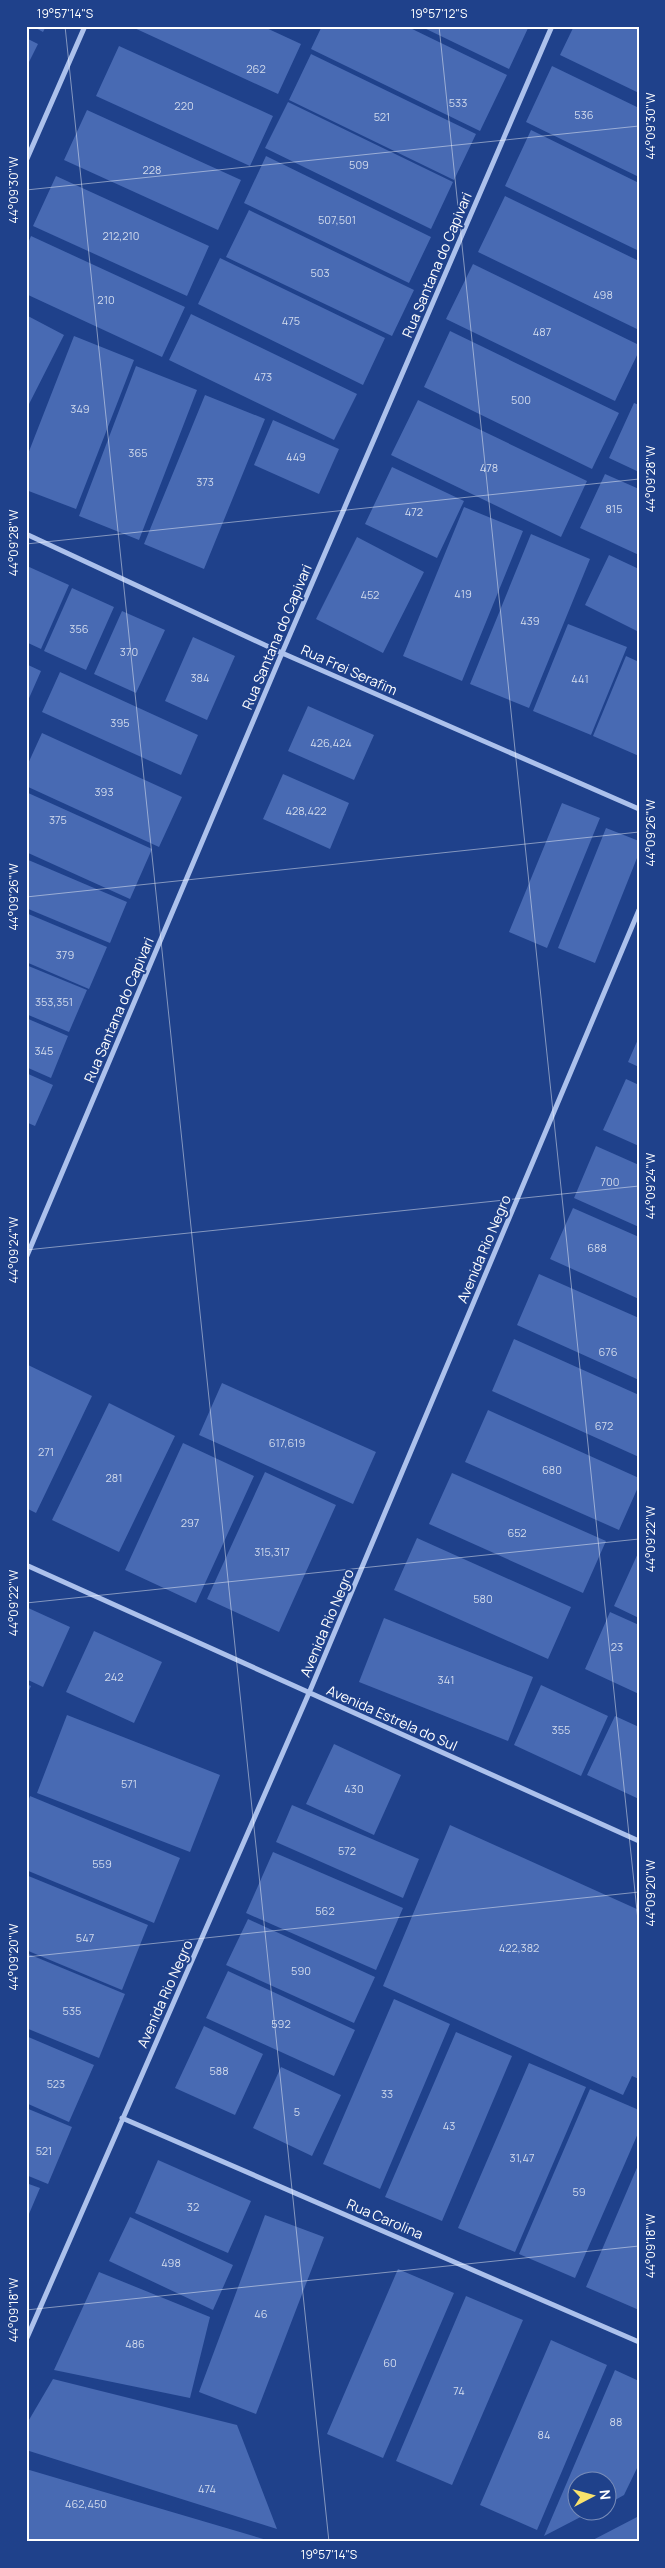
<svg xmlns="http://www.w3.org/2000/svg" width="665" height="2568" font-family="Manrope,sans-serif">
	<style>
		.building { fill: #486ab3 }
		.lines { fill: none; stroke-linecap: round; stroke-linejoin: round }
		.street { stroke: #acc1ec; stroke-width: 5 }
		.ticks { fill: none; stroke: #fff; stroke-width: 1; stroke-opacity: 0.45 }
		.labels { text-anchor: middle; stroke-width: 4; stroke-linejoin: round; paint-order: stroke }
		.number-label { font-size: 11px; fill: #d1daec }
		.street-label { font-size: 14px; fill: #fff; stroke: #1f418b }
		.neatline { fill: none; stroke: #fff; stroke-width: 2 }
		.ticks-label { font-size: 12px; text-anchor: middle; fill: #fff }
	</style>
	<rect width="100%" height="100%" fill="#1f418b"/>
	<path class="building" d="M32,26h14l-3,6z
		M130,26h132l39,18 -23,50z
		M322,26h84l101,49 -27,56 -169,-82z
		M420,26h109l-20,43z
		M574,26h65v67l-79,-38z
		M26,38l12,6 -12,24z
		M119,46l154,70 -23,50 -154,-70z
		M311,54l165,80 -22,46 -165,-80z
		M552,66l87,42v69l-113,-55z
		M288,102l165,80 -22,47 -166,-81z
		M87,110l154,70 -23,50 -154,-70z
		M531,130l108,53v68l-134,-65z
		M266,156l165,81 -22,46 -165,-80z
		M56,176l153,70 -22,50 -154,-70z
		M505,196l134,65v69l-161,-78z
		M249,210l165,80 -22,46 -166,-79z
		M31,236l154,71 -23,50 -136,-63v-46z
		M220,258l165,80 -22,47 -165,-81z
		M473,264l166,81v6l-24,50 -169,-82z
		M191,314l166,80 -23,46 -165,-80z
		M26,315l38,20 -36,71 -2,-1z
		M450,331l169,82 -27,56 -168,-82z
		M74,336l60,24 -58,149 -50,-19v-31z
		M136,366l61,24 -58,150 -60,-24z
		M205,395l60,24 -61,150 -60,-25z
		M418,400l169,81 -26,56 -170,-82z
		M634,403l5,2v67l-30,-14z
		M273,420l66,29 -20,45 -65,-29z
		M392,467l72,34 -27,57 -72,-34z
		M605,474l34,15v66l-59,-27z
		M464,507l59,24 -61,150 -59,-25z
		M531,534l59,25 -61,149 -59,-24z
		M357,537l67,35 -41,81 -67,-34z
		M609,555l30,14v63l-54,-27z
		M27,566l42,19 -28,64 -15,-7z
		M72,588l42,19 -28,63 -42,-19z
		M122,611l43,19 -29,63 -42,-19z
		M568,624l59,23 -36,88 -58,-24z
		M193,637l42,19 -28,64 -42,-19z
		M626,656l13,6v94l-46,-20z
		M26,664l15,7 -15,34z
		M60,672l138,63 -17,40 -139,-63z
		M308,706l66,29 -20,45 -66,-29z
		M42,733l140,64 -23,50 -133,-61v-18z
		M283,774l66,29 -19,46 -67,-30z
		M26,792l126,57 -22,50 -104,-47z
		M562,803l38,15 -53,130 -38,-16z
		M606,828l33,13v12l-44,110 -37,-15z
		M26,859l101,43 -17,41 -84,-35z
		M26,913l81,34 -18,42 -63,-27z
		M26,965l61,25 -18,42 -43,-18z
		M26,1018l42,18 -17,42 -25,-11z
		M639,1037v30l-11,-5z
		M26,1073l27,12 -18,41 -9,-4z
		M626,1079l13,6v61l-36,-16z
		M596,1146l43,19v62l-65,-29z
		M573,1208l66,29v62l-89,-40z
		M539,1274l100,44v62l-122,-55z
		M514,1339l125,56v62l-147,-66z
		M26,1364l66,32 -56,117 -10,-5z
		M222,1383l154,69 -23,52 -154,-69z
		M109,1403l66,33 -56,116 -67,-32z
		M488,1410l151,68v7l-20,45 -154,-68z
		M183,1443l71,33 -58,127 -71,-33z
		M265,1472l71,33 -57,127 -72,-33z
		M452,1473l154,68 -23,52 -154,-69z
		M417,1538l154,69 -23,52 -154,-69z
		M639,1551v67l-25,-12z
		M26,1607l44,20 -27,60 -17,-8z
		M610,1612l29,13v69l-54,-25z
		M384,1618l149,59 -25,64 -149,-59z
		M94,1631l68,31 -28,61 -68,-31z
		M26,1684l5,2 -5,11z
		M541,1685l67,31 -27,60 -67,-31z
		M67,1715l153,60 -30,77 -153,-59z
		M615,1716l24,11v72l-52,-24z
		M334,1744l67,31 -27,60 -68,-31z
		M30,1796l150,62 -26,65 -128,-53v-63z
		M292,1805l127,54 -16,39 -127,-56z
		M450,1825l189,85v169l-7,-3 -9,19 -240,-109z
		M273,1852l130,56 -27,62 -130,-57z
		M26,1875l122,50 -26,65 -96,-40z
		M248,1919l127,58 -21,46 -128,-58z
		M26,1953l99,41 -26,64 -73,-30z
		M228,1971l127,59 -21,46 -128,-58z
		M394,1999l56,25 -70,165 -57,-25z
		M204,2026l59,28 -28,61 -60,-27z
		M456,2032l56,24 -70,165 -57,-24z
		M26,2036l68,29 -25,57 -43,-19z
		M529,2063l57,24 -71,165 -57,-24z
		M281,2067l60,28 -29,61 -59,-28z
		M590,2089l49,21v21l-64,147 -56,-24z
		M26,2108l46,19 -24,57 -22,-9z
		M158,2160l93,41 -23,52 -93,-40z
		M639,2163v147l-53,-23z
		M26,2183l14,5 -14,33z
		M265,2215l59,22 -68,177 -57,-22z
		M130,2217l103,48 -20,45 -104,-49z
		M398,2269l56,24 -71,165 -56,-24z
		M99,2272l111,45 -20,81 -136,-28z
		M466,2296l57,24 -71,165 -56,-24z
		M551,2340l56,25 -70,165 -57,-25z
		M615,2370l24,11v83l-15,31 -16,9v-24h-30v30h16l-50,26z
		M53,2379l184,46 40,104 -251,-79v-25z
		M26,2469l244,72v1h-240l-4,-2z
		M639,2516v26h-50z"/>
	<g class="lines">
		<path class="street" d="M26,161l59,-135
			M26,534l256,119 357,156
			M26,1258l256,-605 270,-627
			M26,1565l613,276
			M122,2118l517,224
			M26,2340l283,-647 330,-783"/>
	</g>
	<path class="ticks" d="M65,26l264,2516M439,26l200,1904M26,190l613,-64M26,544l613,-65M26,897l613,-65M26,1250l613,-64M26,1603l613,-64M26,1957l613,-65M26,2310l613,-64"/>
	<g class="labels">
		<g class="number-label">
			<text x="256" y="73">262</text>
			<text x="458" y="107">533</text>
			<text x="184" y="110">220</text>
			<text x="584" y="119">536</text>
			<text x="382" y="121">521</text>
			<text x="359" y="169">509</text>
			<text x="152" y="174">228</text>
			<text x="337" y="224">507,501</text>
			<text x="121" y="240">212,210</text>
			<text x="320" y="277">503</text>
			<text x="603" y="299">498</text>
			<text x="106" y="304">210</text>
			<text x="291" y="325">475</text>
			<text x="542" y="336">487</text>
			<text x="263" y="381">473</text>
			<text x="521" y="404">500</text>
			<text x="80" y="413">349</text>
			<text x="138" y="457">365</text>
			<text x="296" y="461">449</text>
			<text x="489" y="472">478</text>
			<text x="205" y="486">373</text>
			<text x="614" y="513">815</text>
			<text x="414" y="516">472</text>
			<text x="463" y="598">419</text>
			<text x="370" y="599">452</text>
			<text x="530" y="625">439</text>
			<text x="79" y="633">356</text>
			<text x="129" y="656">370</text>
			<text x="200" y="682">384</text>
			<text x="580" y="683">441</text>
			<text x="120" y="727">395</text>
			<text x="331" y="747">426,424</text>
			<text x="104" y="796">393</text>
			<text x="306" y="815">428,422</text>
			<text x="58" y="824">375</text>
			<text x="65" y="959">379</text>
			<text x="54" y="1006">353,351</text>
			<text x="44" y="1055">345</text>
			<text x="610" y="1186">700</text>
			<text x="597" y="1252">688</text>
			<text x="608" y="1356">676</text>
			<text x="604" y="1430">672</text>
			<text x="287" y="1447">617,619</text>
			<text x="46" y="1456">271</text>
			<text x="552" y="1474">680</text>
			<text x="114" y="1482">281</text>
			<text x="190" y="1527">297</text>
			<text x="517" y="1537">652</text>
			<text x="272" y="1556">315,317</text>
			<text x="483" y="1603">580</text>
			<text x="617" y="1651">23</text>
			<text x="114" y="1681">242</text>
			<text x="446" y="1684">341</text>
			<text x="561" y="1734">355</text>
			<text x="129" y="1788">571</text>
			<text x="354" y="1793">430</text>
			<text x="347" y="1855">572</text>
			<text x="102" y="1868">559</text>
			<text x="325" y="1915">562</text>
			<text x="85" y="1942">547</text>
			<text x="519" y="1952">422,382</text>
			<text x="301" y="1975">590</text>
			<text x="72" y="2015">535</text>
			<text x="281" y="2028">592</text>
			<text x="219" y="2075">588</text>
			<text x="56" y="2088">523</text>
			<text x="387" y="2098">33</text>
			<text x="297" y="2116">5</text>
			<text x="449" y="2130">43</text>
			<text x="44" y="2155">521</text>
			<text x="522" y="2162">31,47</text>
			<text x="579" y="2196">59</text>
			<text x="193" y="2211">32</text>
			<text x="171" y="2267">498</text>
			<text x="261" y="2318">46</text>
			<text x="135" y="2348">486</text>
			<text x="390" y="2367">60</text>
			<text x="459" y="2395">74</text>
			<text x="616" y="2426">88</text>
			<text x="544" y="2439">84</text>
			<text x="207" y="2493">474</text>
			<text x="86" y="2508">462,450</text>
		</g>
		<g class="street-label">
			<text transform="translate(437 265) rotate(-67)" y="5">Rua Santana do Capivari</text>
			<text transform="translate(277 637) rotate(-67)" y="5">Rua Santana do Capivari</text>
			<text transform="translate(349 670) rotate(24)" y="5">Rua Frei Serafim</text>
			<text transform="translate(119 1010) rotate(-67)" y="5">Rua Santana do Capivari</text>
			<text transform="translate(484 1249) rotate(-67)" y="5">Avenida Rio Negro</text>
			<text transform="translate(327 1623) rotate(-67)" y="5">Avenida Rio Negro</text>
			<text transform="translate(392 1718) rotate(24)" y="5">Avenida Estrela do Sul</text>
			<text transform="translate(165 1994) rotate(-66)" y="5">Avenida Rio Negro</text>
			<text transform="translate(385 2219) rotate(23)" y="5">Rua Carolina</text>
		</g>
	</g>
	<rect width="665" height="2568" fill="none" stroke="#1f418b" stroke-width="55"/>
	<g transform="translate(592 2496) rotate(84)"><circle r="24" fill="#1f418b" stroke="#798db9"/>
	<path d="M0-4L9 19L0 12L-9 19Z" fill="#f9e26c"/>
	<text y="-8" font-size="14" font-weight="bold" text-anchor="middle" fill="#ffffff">N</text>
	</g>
	<rect x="28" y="28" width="610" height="2512" class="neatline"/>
	<g class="ticks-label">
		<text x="65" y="18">19°57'14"S</text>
		<text x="439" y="18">19°57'12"S</text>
		<text transform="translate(651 126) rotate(-90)" y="4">44°09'30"W</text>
		<text transform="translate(14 190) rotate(-90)" y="4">44°09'30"W</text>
		<text transform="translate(651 479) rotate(-90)" y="4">44°09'28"W</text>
		<text transform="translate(14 543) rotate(-90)" y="4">44°09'28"W</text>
		<text transform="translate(651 833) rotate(-90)" y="4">44°09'26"W</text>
		<text transform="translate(14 897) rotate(-90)" y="4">44°09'26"W</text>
		<text transform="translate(651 1186) rotate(-90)" y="4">44°09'24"W</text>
		<text transform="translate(14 1250) rotate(-90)" y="4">44°09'24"W</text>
		<text transform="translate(651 1539) rotate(-90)" y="4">44°09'22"W</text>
		<text transform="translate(14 1603) rotate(-90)" y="4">44°09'22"W</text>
		<text transform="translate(651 1893) rotate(-90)" y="4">44°09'20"W</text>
		<text transform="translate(14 1957) rotate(-90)" y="4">44°09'20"W</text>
		<text transform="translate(651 2246) rotate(-90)" y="4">44°09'18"W</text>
		<text transform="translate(14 2310) rotate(-90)" y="4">44°09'18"W</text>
		<text x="329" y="2559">19°57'14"S</text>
	</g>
</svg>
